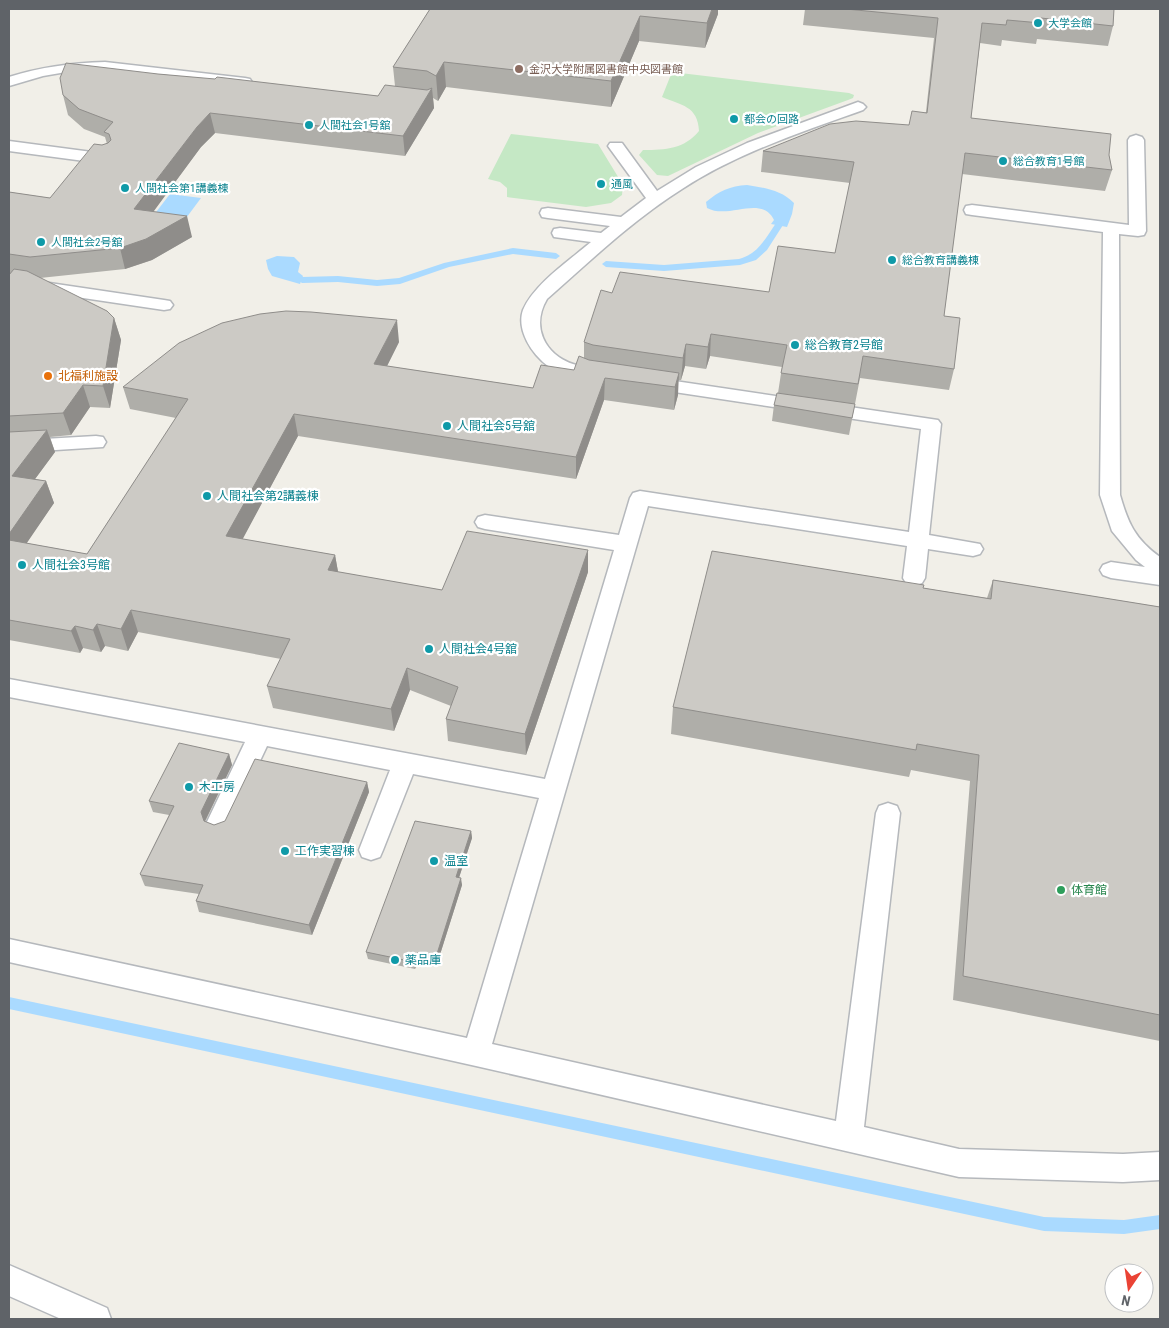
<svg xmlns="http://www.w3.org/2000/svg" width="1169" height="1328" font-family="'Roboto Condensed','Noto Sans JP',sans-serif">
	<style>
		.green { fill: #c5e8c5 }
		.water { fill: #aadaff }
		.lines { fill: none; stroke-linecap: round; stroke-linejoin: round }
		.stream { fill: #aadaff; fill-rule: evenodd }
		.service-casing { stroke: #b5b8bc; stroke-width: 3 }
		.service { fill: #fff; fill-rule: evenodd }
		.wall { fill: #afaea9 }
		.shaded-wall { fill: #8f8d8a }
		.building { fill: #cccac5; stroke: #8f8d8a }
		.culture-dot { fill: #0f9aa8; stroke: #fff; stroke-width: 2 }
		.education-dot { fill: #8d6e63; stroke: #fff; stroke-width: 2 }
		.food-dot { fill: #e8710a; stroke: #fff; stroke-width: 2 }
		.leisure-dot { fill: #2e9e5b; stroke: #fff; stroke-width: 2 }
		.labels { text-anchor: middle; stroke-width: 4.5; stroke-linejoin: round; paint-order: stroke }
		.far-culture-label { font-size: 11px; fill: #0d838f; stroke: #fff; text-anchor: start }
		.far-education-label { font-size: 11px; fill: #785e54; stroke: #fff; text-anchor: start }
		.culture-label { font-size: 12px; fill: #0d838f; stroke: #fff; text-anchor: start }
		.food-label { font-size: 12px; fill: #c56008; stroke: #fff; text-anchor: start }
		.leisure-label { font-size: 12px; fill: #27864d; stroke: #fff; text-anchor: start }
	</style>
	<rect width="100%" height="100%" fill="#f1efe8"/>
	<path class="green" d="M672,72l177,21 5,2 -1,3 -5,2 -90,33 -90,43 -11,-1 -18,-20 4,-5c23,0 41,-1 56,-19 -1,-25 -18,-26 -37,-34z
		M511,134l87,10 25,41 -1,10 -11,8 -25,4 -79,-10v-9l-7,-6 -12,-3z"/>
	<path class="water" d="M747,185c18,3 34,5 47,18l-2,11 -5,13 -16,-3 3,-4c-13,-26 -45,0 -67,-12l-1,-6c13,-11 24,-16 41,-17z
		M170,194l31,4 -26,35 -32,-4z
		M277,256l17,1 6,6 -2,9 5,4 -3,8 -28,-8 -4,-7 -2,-9z"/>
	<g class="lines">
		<path class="stream" d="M779,222l4,3 -16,25 -11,10 -16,5 -76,6 -58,-4 -4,-3 4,-3 58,4 75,-6c19,-5 26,-20 37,-36z
			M513,248l43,5 4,3 -4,3 -43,-5 -64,13 -49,17 -23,2 -39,-4 -36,1 -4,-3 4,-3 36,-1 39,4 22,-2 45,-15z
			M9,997l1035,220 80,3 36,-5v14l-36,5 -80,-3 -1035,-222z"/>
		<g class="service-casing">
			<path id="service" d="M105,62l140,16 5,1 2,3 -2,3 -5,1 -140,-16 -33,1 -29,5 -34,10v-9c32,-10 62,-14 96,-15z
				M858,102l5,2 3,3 -3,3c-61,22 -126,43 -181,79 -49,31 -91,71 -135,110 -16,27 -3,55 26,65 12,4 25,5 38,8l2,4 -2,4c-15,4 -51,-4 -63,-14 -16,-12 -32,-36 -25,-56 11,-26 47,-50 68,-68l-37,-5 -2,-4 2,-4 6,-1 41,5 9,-7 -62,-8 -6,-1 -2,-4 2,-4 6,-1 73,9 25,-19 -38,-52 2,-3h12l35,48 39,-24 51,-24z
				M1136,135l6,2 2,3 2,91 -2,4 -6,1 -19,-2 1,261c8,28 15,44 40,62v28l-49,-7 -8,-3 -3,-5 3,-5 8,-3 34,5 -9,-7 -24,-29 -12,-36 3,-263 -131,-17 -6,-1 -2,-4 2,-4 6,-1 157,20 -1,-85 2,-3z
				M9,141l98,13 6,2 2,3 -2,3 -6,2 -98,-13z
				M9,277l155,23 6,1 3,4 -3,4 -6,1 -155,-23z
				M648,377l290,43 3,4 -12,111 51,9 3,5 -3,5 -7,2 -45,-7 -3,29 -3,5 -8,3 -8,-3 -3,-5 4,-32 -259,-40 -156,538 344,77 40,-308 3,-7 9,-3 9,3 3,7 -36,314 95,22 164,5 37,-2v28l-37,2 -164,-5 -483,-111 -467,-104v-23l458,99 72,-240 -126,-24 -30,76 -3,7 -9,3 -9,-3 -3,-7 31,-80 -123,-24 -40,85 -9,3 -9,-3 -3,-7 39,-82 -236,-45v-18l536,100 69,-229 -129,-21 -7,-2 -3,-5 3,-5 7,-2 134,20 11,-37 3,-5 7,-2 269,41 12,-103 -280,-42 -2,-4 2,-4z
				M96,436l7,1 3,5 -3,5 -94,6v-12z
				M9,1265l98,43 4,11h-50l-52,-23z"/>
		</g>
		<use href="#service" class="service"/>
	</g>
	<path class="wall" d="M430,9l288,5 -13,34 -66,-7 -28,66 -165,-20 -8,14 -5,-3 1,10 -29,48 -190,-23 -14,14 -48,64 39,26 -40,23 -27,9 -85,9 74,40 7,22 -11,68 -20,-1 -19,28 -21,2 5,15 -20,27 11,2 8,22 -28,40 61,11 89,-136 -46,-9 -7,-22 276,-45 -12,24 146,22 41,-18 10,-12v-16l28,-49 157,-1 66,-39 15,-70 -89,-11 2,-21 146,-26 17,-13 8,-74 -131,-13 2,-16h309l-1,17 -5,20 -71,-7 -1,5 -34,-4 -1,6 -21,-3 -9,75 138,37 3,15 -7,21 -143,-17 -18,142 10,53 -5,21 -89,-12 -11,57 -77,-14 2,-16 4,-12 4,-26 -72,-11 -4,13 -21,-3 -4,14h-3v15l-4,15 -70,-10 -28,79 -278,-43 -56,103 93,16 3,17 104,18 146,-40v22l-62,183 -78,-14 -2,-22 5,-13 -41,-16 -16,41 -121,-23 -6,-22 14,-27 -143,-27 -10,19 -23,-5 -4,6 -18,-4 -3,5 -71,-13v-365l1,-1h-1v-82l41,6 52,-53 5,-1 -2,-7 -21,-8 -16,-14 -5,-20 95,-21 220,22 17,-10 -2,-19z
		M993,580l167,27v434l-207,-41 17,-219 -59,-11 -2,7 -238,-43 2,-27 250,-119 64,10z
		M229,754l3,11 -27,57 9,3 153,-43 2,10 -57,143 -113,-23 -3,-11 3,-7 -54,-8 -1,-2 -4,-10 29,-59 -16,-3 -4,-11z
		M471,831l1,7 -13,39 3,8 -25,79 -19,-4 -3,9 -47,-10 -2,-7z"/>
	<path class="shaded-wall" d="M712,9h6v5l-13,34 2,-25z
		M640,16l-1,25 -28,66v-26z
		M444,62l2,25 -8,14 -2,-25z
		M432,88l2,20 -29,48 -2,-20z
		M210,113l5,20 -14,14 -61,83 -6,-21 63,-82z
		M187,216l5,21 -40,23 -27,9 -5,-21z
		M114,318l7,22 -11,68 -7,-22z
		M397,320l2,22 -22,44 -3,-22z
		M711,334l-1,22 -4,13 2,-22z
		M686,344l-1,22 -4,14 2,-22z
		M679,373l-1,22 -4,15 1,-23z
		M605,378l-1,22 -28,79v-22z
		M83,385l7,22 -19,28 -8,-22z
		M294,414l4,22 -66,123 -6,-23z
		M47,430l8,22 -34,46 -9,-22z
		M46,481l8,22 -40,59 -5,-12v-16z
		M588,550v22l-62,183 -1,-21z
		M335,555l4,22 -11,-7z
		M131,610l7,22 -10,19 -7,-22z
		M97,624l8,22 -4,6 -8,-22z
		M75,626l8,22 -3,5 -9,-22z
		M407,668l3,22 -16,41 -3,-22z
		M229,754l3,11 -28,58 -3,-11z
		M367,782l2,10 -57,143 -3,-10z
		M471,831l1,7 -15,46 -1,-7z
		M461,878l1,7 -25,79 -1,-7z
		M417,953l1,7 -3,9 -1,-7z"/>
	<path class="building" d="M430,9h282l-5,14 -67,-7 -29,65 -167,-19 -8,14 -9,-5 -34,-4z
		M846,9h268l-1,17 -72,-8v5l-34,-3 -1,5 -24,-2 -11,95 140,16 -2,21 3,15 -147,-17 -21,163 16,2 -6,51 -91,-13 -5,28 -77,-11 6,-28 -76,-11 -3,13 -22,-3 -3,14 -90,-13 -9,-3 17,-52 11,3 8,-21 149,20 9,-46 57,7 19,-91 -91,-11 67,-27 26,-3 53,4 3,-14 15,2 11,-95z
		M66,63l92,11 57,5 2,-2 161,19 7,-11 42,5 5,-2 -29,48 -193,-23 -13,14 -63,82 53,7 -41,23 -26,9 -90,9 -21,-3v-62l41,6 44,-54 8,1 6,-2 3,-3 -2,-6 -5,-2 9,-10 -34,-13 -16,-14 -3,-17z
		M14,269l13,2 80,40 7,7 -11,68 -20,-1 -20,28 -54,3v-141z
		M286,311l25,1 86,8 -23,44 159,24 8,-23 33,5 5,-14 10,4 90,13 -4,14 -70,-9 -29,79 -282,-43 -68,122 109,19 -7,15 114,20 25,-59 121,19 -63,184 -79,-15 12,-32 -51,-19 -16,41 -124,-23 23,-47 -159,-29 -10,19 -24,-5 -4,6 -18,-4 -4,5 -62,-11v-80l78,14 101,-155 -65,-12 56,-44 43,-20 38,-9z
		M777,393l78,11 -3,14 -78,-13z
		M47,430l-35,46 34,5 -37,53v-102z
		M712,551l212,34 -1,3 68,11 2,-19 167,27v408l-197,-39 16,-221 -62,-11 -1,6 -243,-43z
		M179,743l50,11 -28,58 3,9 10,4 11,-4 30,-62 112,23 -58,143 -113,-24 7,-16 -62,-10 -1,-1 34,-68 -25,-5z
		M415,821l56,10 -15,46 5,1 -25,79 -19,-4 -3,9 -48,-10z"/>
	<g class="culture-dot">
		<circle cx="1038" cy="23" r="5"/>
		<circle cx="734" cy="119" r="5"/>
		<circle cx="309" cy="125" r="5"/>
		<circle cx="1003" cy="161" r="5"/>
		<circle cx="601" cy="184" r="5"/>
		<circle cx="125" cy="188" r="5"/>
		<circle cx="41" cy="242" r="5"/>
		<circle cx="892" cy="260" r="5"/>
		<circle cx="795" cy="345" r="5"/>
		<circle cx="447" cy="426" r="5"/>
		<circle cx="207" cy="496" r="5"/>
		<circle cx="22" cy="565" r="5"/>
		<circle cx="429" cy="649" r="5"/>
		<circle cx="189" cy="787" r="5"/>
		<circle cx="285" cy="851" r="5"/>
		<circle cx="434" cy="861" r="5"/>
		<circle cx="395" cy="960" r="5"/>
	</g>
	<circle class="education-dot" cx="519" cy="69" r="5"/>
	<circle class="food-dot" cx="48" cy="376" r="5"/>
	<circle class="leisure-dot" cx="1061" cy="890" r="5"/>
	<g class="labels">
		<g class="far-culture-label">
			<text x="1048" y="27">大学会館</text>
			<text x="744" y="123">都会の回路</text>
			<text x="319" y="129">人間社会1号舘</text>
			<text x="1013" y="165">総合教育1号館</text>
			<text x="611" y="188">通風</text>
			<text x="135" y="192">人間社会第1講義棟</text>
			<text x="51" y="246">人間社会2号舘</text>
			<text x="902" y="264">総合教育講義棟</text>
		</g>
		<g class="far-education-label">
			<text x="529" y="73">金沢大学附属図書館中央図書館</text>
		</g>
		<g class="culture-label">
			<text x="805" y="349">総合教育2号館</text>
			<text x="457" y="430">人間社会5号舘</text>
			<text x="217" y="500">人間社会第2講義棟</text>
			<text x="32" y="569">人間社会3号館</text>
			<text x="439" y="653">人間社会4号舘</text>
			<text x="199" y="791">木工房</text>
			<text x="295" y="855">工作実習棟</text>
			<text x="444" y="865">温室</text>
			<text x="405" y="964">薬品庫</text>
		</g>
		<g class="food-label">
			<text x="58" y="380">北福利施設</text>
		</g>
		<g class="leisure-label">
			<text x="1071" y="894">体育館</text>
		</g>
	</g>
	<rect width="1169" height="1328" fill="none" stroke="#5f6368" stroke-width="20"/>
	<g transform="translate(1129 1288) rotate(193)"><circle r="24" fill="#ffffff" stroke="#bfc1c3"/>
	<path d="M0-4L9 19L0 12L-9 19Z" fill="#ea4335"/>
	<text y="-8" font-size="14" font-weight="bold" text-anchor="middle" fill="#5f6368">N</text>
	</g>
</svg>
